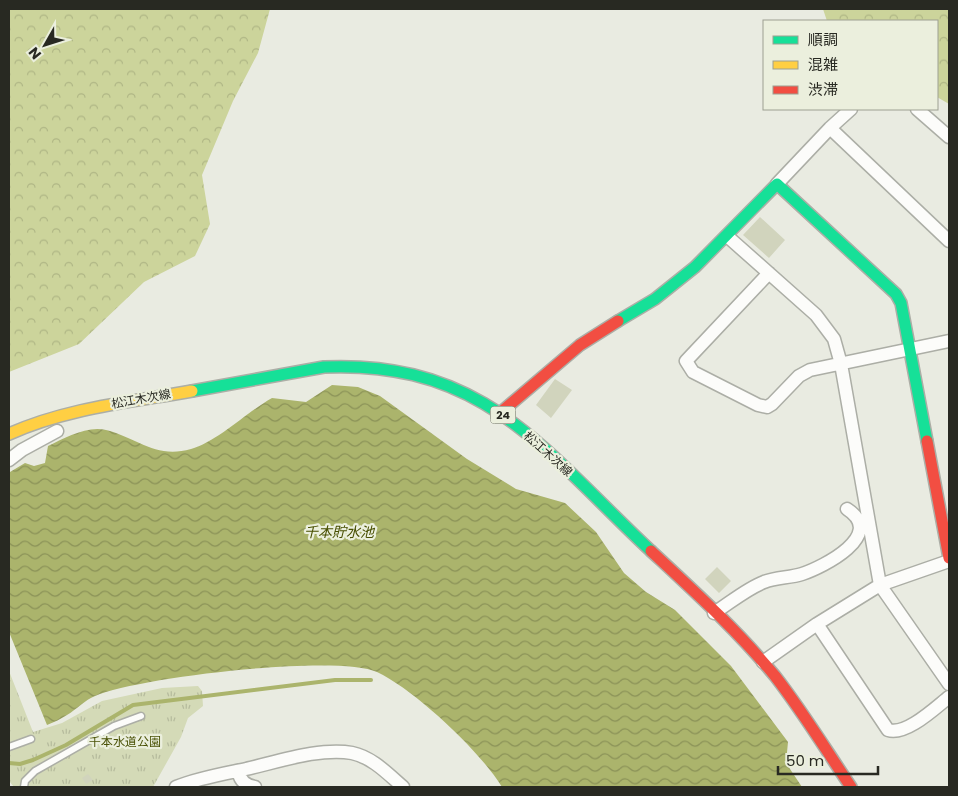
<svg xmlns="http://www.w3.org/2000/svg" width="958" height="796" font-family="Poppins,'Noto Sans JP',sans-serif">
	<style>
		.forest { fill: url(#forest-crowns) }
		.park { fill: url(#park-tufts) }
		.water { fill: url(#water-waves) }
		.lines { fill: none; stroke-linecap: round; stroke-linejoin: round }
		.stream { stroke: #abb46c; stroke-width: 4 }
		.building { fill: #d1d4bd }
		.lane-casing { stroke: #acaea6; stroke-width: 9 }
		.street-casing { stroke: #acaea6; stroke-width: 15 }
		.fast-casing { stroke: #acaea6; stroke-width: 14 }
		.slow-casing { stroke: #acaea6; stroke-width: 14 }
		.jam-casing { stroke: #acaea6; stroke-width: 14 }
		.lane { stroke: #fcfcfa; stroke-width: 6 }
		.street { stroke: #fcfcfa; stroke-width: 12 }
		.fast { stroke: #16e098; stroke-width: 11 }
		.slow { stroke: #ffcf43; stroke-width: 11 }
		.jam { stroke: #f24e42; stroke-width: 11 }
		.labels { text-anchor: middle; stroke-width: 4.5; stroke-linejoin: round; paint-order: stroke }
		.shield { fill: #ebefdd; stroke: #62645a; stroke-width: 1 }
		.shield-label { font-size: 11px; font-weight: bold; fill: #282922 }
		.street-label { font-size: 12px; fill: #282922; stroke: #ebefdd }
		.park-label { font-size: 12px; fill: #4b5308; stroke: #ebefdd }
		.water-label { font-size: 14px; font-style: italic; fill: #484f02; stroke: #ebefdd }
	</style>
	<defs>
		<pattern id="forest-crowns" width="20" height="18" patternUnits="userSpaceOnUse" patternTransform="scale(1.25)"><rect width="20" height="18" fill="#ccd49b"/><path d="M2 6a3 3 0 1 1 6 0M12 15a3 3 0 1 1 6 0" fill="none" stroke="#afb685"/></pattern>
		<pattern id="park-tufts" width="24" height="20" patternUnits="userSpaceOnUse" patternTransform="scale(1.25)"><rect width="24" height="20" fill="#d4dab7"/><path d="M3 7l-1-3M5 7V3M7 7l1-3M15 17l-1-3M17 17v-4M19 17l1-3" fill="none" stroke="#b6bb9d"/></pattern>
		<pattern id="water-waves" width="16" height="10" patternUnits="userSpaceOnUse" patternTransform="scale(1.25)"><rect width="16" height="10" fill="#abb46c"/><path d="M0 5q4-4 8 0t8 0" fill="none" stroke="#8b9258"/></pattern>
	</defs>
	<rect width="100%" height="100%" fill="#e9ebe1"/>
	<path class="forest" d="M9,9h261l-12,44 -25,48 -31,74 8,49 -15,32 -51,26 -65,62 -70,28z
		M823,9h126v95l-12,-7v-76h-110z"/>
	<path class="park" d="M9,671l24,61 29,-9 40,-22 60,-13 36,-2 4,5 1,15 -15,12 -7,19 -28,50h-139l-5,-6z"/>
	<path class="water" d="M332,385l26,2 22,9 87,63 49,30 49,14 31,29 28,41 22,19 29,18 56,56 57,76 -2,21 16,24h-300c-22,-36 -87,-97 -125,-115 -40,-18 -239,5 -282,24 -10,4 -18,13 -28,19 -6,4 -13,7 -20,10l-38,-93 1,-160 15,-9 9,3 11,-3 3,-17c16,-8 40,-21 58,-16 32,8 49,29 85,19 26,-7 56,-37 81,-51l34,4z"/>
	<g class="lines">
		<path class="stream" d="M9,763l11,1 13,-4 33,-15 67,-40 202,-25h36"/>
	</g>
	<path class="building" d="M760,217l25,23 -16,18 -26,-23z
		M555,379l17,11 -21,28 -15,-13z
		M717,567l14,14 -12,12 -14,-14z
		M88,774l5,6 -7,4 -4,-6z"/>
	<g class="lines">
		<g class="lane-casing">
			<path id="lane" d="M9,747l22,-8
				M24,787l1,-6 10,-10 79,-45 27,-10"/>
		</g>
		<g class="street-casing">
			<path id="street" d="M917,109l32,28
				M830,128l21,-19
				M777,184l53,-56 119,113
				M727,236l89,79 18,24 7,25 39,221 69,99
				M769,273l-83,88 7,11 65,33 9,2 5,-3 27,-28 11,-6 139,-29
				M9,460l13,-10 35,-19
				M714,613c16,-10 32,-24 50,-31 12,-5 26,-4 38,-8 21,-7 85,-39 45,-65
				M817,624l71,106c18,6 47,-22 61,-33
				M763,662l54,-38 63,-39 69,-24
				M238,771c2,9 7,15 17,16
				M176,787c22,-9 46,-13 70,-18 31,-7 75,-22 106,-16 20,4 36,21 51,34"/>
		</g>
		<g class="fast-casing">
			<path id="fast" d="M618,321l37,-22 40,-32 82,-83 119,110 5,9 26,138
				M192,391l132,-24c161,-7 221,85 327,184"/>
		</g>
		<g class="slow-casing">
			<path id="slow" d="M9,434c58,-26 122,-32 183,-43"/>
		</g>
		<g class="jam-casing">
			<path id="jam" d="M500,413l80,-68 38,-24
				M927,441l22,117
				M651,551c43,40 87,80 124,125 28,36 51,74 76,111"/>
		</g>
		<use href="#lane" class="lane"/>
		<use href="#street" class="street"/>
		<use href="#fast" class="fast"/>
		<use href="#slow" class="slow"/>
		<use href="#jam" class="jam"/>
	</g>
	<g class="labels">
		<rect class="shield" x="490.5" y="406.5" width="25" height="17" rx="4"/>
		<g class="shield-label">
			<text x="503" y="419">24</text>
		</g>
		<g class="street-label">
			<text transform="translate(141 399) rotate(-10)" y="4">松江木次線</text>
			<text transform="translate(548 454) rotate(42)" y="4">松江木次線</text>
		</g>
		<g class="park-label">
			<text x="125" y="746">千本水道公園</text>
		</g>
		<g class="water-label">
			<text x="339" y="537">千本貯水池</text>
		</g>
	</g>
	<rect width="958" height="796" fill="none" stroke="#282922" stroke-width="20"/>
	<rect x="763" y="20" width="175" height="90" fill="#ebefdd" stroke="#9da092"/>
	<rect x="773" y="36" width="25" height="8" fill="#16e098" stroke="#9da092"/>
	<text x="808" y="45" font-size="15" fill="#282922">順調</text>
	<rect x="773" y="61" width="25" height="8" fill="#ffcf43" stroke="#9da092"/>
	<text x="808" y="70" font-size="15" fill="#282922">混雑</text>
	<rect x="773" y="86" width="25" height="8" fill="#f24e42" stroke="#9da092"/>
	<text x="808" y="95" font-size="15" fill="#282922">渋滞</text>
	<g transform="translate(45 45) rotate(231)" stroke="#ebefdd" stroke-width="4" paint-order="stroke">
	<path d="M0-4L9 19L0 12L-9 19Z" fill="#282922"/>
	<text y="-8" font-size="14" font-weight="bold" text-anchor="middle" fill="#282922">N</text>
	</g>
	<path d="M778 766v8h100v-8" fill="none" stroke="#282922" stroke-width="2.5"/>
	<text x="786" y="766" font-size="15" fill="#282922" stroke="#ebefdd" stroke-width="4" paint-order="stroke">50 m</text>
</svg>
